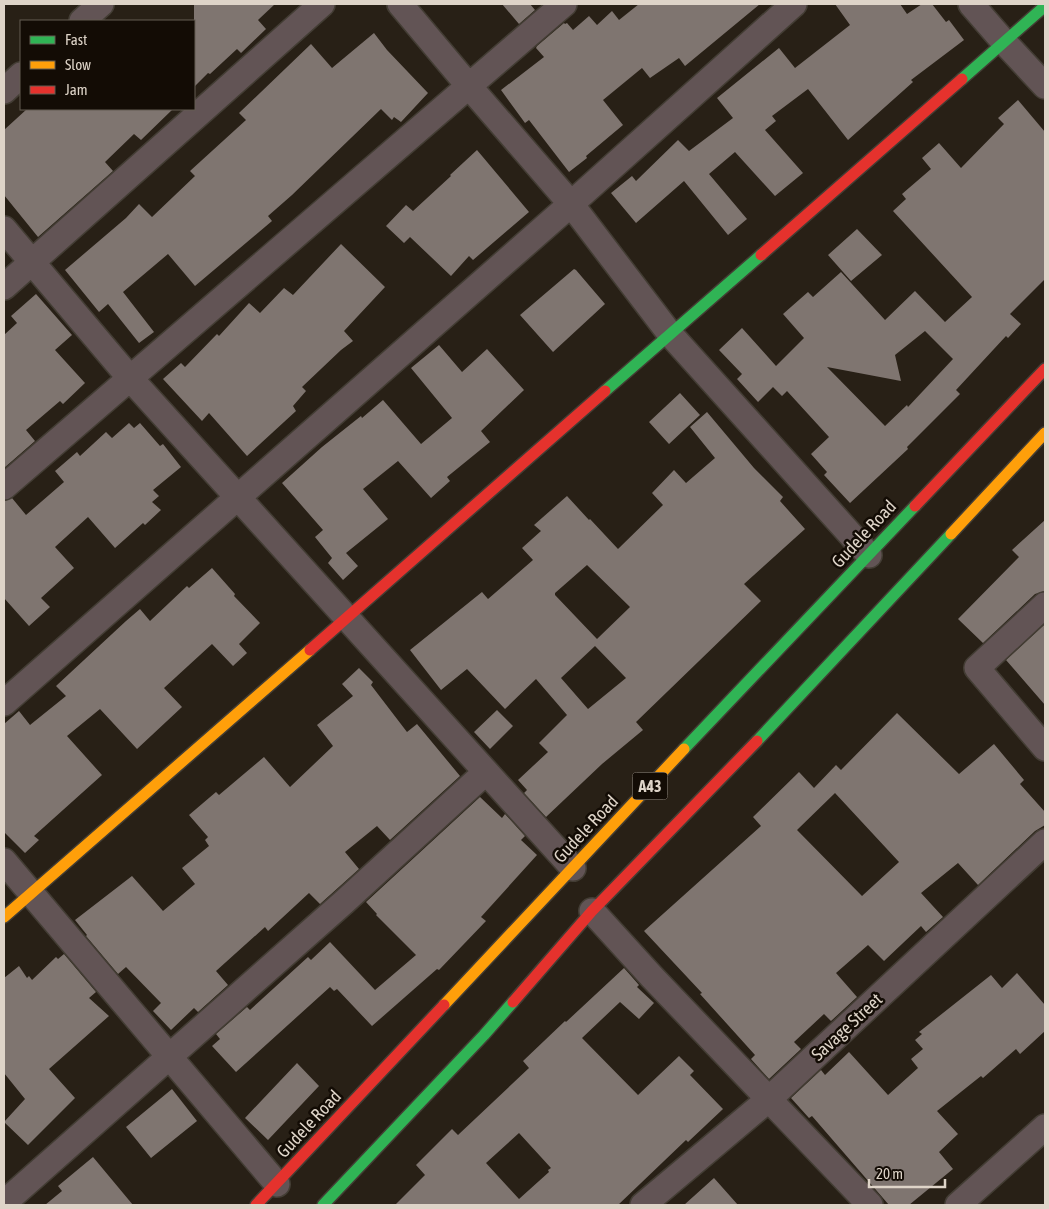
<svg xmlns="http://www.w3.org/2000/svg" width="1049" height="1209" font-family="'Asap Condensed',sans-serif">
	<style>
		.building { fill: #7f7570; fill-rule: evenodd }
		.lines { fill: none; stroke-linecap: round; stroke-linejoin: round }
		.street-casing { stroke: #433d34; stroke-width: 28 }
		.fast-casing { stroke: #433d34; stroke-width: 14 }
		.slow-casing { stroke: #433d34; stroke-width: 14 }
		.jam-casing { stroke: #433d34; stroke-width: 14 }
		.street { stroke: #625455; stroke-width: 25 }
		.fast { stroke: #30b455; stroke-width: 11 }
		.slow { stroke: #ff9f0a; stroke-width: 11 }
		.jam { stroke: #e5322d; stroke-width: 11 }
		.labels { text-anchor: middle; stroke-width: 5; stroke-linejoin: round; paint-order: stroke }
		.shield { fill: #130c05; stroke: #a1988e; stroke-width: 1 }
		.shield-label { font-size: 16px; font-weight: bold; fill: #ded4c8 }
		.street-label { font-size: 18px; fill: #ded4c8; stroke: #130c05 }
	</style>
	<rect width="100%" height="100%" fill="#282016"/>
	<path class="building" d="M194,4h81l-17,16 8,9 -25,24 -4,-4 -27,25 -2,-1 -14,14z
		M502,4h28l5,6 -16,14z
		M639,4h121l-75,62 -6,-8 -29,20 -8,-10 -39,32 20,25 -37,31 1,2 -18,14 -40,-52 -4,3 -24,-33 43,-33 -8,-9 1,-2 27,-23 1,1 2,-1 6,7 16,-14 8,9 15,-14 7,9z
		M835,4h65l7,10 15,-10h10l14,18 3,-2 15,20 -53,40 2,2 -65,58 -40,-51 -36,27 4,5 -11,9 38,43 -28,23 -40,-44 -26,22 38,45 -19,16 -44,-54 -48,42 -25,-30 21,-17 4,5 42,-41 11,11 44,-33 -16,-20 62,-50 16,20 55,-43z
		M374,33l13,17 41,43 -27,29 -7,-5 -2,3 -11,-11 -89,86 -24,21 4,5 -77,65 -27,-32 -45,38 31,40 -15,11 -31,-39 -9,8 -34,-42 61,-52 13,-14 13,13 43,-41 -5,-5 56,-51 -7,-7 72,-69 21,24z
		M1018,100l27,32v147l-35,35 11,10 -13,14 -2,-2 -50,54 4,4 -53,53 1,2 -58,54 -26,-28 3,-3 -16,-18 18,-17 -42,-46 -5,5 -9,-9 -15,15 -21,-23 5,-5 -23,-24 23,-22 34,38 28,-28 -21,-24 25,-22 5,5 28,-25 44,48 30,-29 30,31 27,-25 -79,-86 13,-12 -4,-5 29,-25 -9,-11 17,-15 22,25 43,-44 -6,-6zM925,331l28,28 -45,48 -1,-2 -22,21 -58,-59 74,14 -6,-26z
		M27,109h146l-32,31 -7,-6 -29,28 8,9 -75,66 -34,-42v-65z
		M477,150l52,62 -56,48 -4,-4 -18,20 -41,-39 -6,6 -18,-17 20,-21 7,6 38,-35 -1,-1z
		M857,229l25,26 -31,26 -23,-26z
		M341,244l44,43 -41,44 9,10 -12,9 -39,37 4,4 -13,15 3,5 -49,45 -38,-43 -7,8 -39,-42 18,-16 4,4 32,-33 2,2 30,-33 11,10 24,-25 9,7z
		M574,269l2,1 29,34 -52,48 -33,-37z
		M36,294l36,41 -17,15 30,33 -22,21 -3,-3 -34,29 9,11 -31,27v-133l13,-12 -6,-7z
		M439,345l23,27 25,-23 37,41 -43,41 9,11 -43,35 3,4 -19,17 -33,-37 -35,28 25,30 -42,34 12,13 -15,14 -15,-17 4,-5 -17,-21 8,-7 -41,-47 40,-36 39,-31 1,2 21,-18 38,44 31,-26 -41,-50z
		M680,393l20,22 -31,29 -20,-22z
		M707,412l47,56 29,29 -3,4 25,28 -61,55 17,17 -125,121 7,8 -41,34 -56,53 -22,-24 3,-3 -9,-10 30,-28 -9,-9 28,-28 -31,-36 -31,30 -38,-40 -26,21 -31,-40 72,-58 6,7 45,-39 -11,-12 19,-17 -7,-6 33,-29 22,24 1,-1 28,30 45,-44 -11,-12 22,-23 12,13 29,-25 -25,-31zM587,565l43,42 -33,32 -42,-44v-2zM595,646l31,32 -38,31 -27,-31z
		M129,423l5,5 6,-5 20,23 3,-2 18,23 -28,23 6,6 -7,6 9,8 -16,15 -2,-2 -28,25 -27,-31 -33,30 19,21 -33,30 9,9 -21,19 -25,-28v-97l8,-3 14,17 38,-33 -9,-11 22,-19 3,4 26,-24 6,6z
		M1045,520v71l-10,3 -52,49 -25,-24 61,-62 -7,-7z
		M212,568l23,26 -1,2 26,27 -21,21 8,9 -14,13 -21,-22 -48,44 18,19 -45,42 -37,-40 -33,27 35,39 -68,61 5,4 -14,13 -21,-21v-108l15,-13 11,14 36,-29 -10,-10 70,-65 14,-12 10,12 37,-35 2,2z
		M1045,624v81l-39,-45z
		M359,668l14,14 -2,3 36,47 10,-8 43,52 -70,64 -13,-14 -32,26 14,17 -39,35 -11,-11 -41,38 -3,-4 -49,44 12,14 -30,27 -4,-4 -23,22 -18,-19 8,-8 -35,-36 -8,7 -32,-38 1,-1 -12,-15 57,-44 31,35 32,-27 -13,-16 27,-22 -4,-6 3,-3 -19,-22 27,-23 3,3 45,-38 26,30 43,-41 -16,-21 36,-29 -11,-12z
		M497,710l16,16 -23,23 -16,-17z
		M897,713l62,61 35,-30 30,36 -4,4 25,28v13l-10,6 -57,54 -20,-22 -37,30 22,24 -17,15 -5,-6 -37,35 -16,-16 -32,28 21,24 -26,24 -7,-7 -30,28 7,7 -32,30 -18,-20 4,-4 -55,-61 2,-1 -58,-62 117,-105 -8,-9 46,-45 15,16 22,-23 5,5zM835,793l64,69 -37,34 -65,-66z
		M480,797l22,21 3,-4 20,22 -4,4 16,15 -56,62 5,4 -47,49 -2,-1 -65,57 -35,-37 -3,2 -4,-4 -94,85 -24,-26 8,-7 -4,-5 31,-27 3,3 58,-53 3,3 19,-18 45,48 41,-35 -40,-40 1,-1 -11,-12z
		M64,954l32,38 -7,6 20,18 -60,53 26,29 -47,47 -24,-23 21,-23 -21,-26v-95l15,-12 8,12 2,-2 3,4 24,-23 2,2z
		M624,968l15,17 -2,2 17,16 -15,16 -19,-17 -38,36 56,57 41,-39 15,15 -4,4 33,34 -35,33 -2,-2 -68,65h-223l30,-30 -9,-10 36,-36 6,6 71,-67 -6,-7 42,-40 1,1zM519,1133l32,35 -3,2 1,2 -30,27 -33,-36z
		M1017,973l28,32v26l-25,23 -4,-5 -33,29 -2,-2 -44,35 21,23 -19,18 14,17 -44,36h-20l-77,-89 -3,2 -18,-20 30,-28 4,5 24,-23 39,43 30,-27 -7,-9 12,-10 -8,-9 7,-6 -3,-2 72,-57 11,13z
		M297,1063l22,23 -51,54 -23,-22z
		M172,1089l25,32 -46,37 -25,-31z
		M93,1157l40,48h-88l17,-14 -4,-5z
		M714,1178l24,27h-54z"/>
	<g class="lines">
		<g class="street-casing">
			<path id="street" d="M400,4l68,81 103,119 99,130 199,221
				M971,4l33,38 41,44
				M82,21l19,-17
				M4,91l17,-16
				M4,229l125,148 444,491
				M4,287l318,-283
				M4,487l560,-483
				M1045,605l-68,63 68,80
				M4,703l567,-499 223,-200
				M4,861l273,323
				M592,911l60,66 218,228
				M4,1203l340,-301 142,-130
				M643,1205l126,-106 276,-257
				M958,1205l87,-78"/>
		</g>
		<g class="fast-casing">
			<path id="fast" d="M962,79l83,-73
				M605,391l156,-136
				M757,741l194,-207
				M684,749l231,-243
				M323,1205l161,-170 29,-33"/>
		</g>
		<g class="slow-casing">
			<path id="slow" d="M951,534l94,-101
				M4,917l306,-267
				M444,1005l240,-256"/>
		</g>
		<g class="jam-casing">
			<path id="jam" d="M761,255l201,-176
				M915,506l130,-137
				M310,650l295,-259
				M513,1002l79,-91 165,-170
				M256,1205l188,-200"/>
		</g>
		<use href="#street" class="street"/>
		<use href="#fast" class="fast"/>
		<use href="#slow" class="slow"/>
		<use href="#jam" class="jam"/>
	</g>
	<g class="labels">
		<rect class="shield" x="632.5" y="772.5" width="35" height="27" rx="4"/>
		<g class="shield-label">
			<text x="650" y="792">A43</text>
		</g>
		<g class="street-label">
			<text transform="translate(864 534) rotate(-47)" y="6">Gudele Road</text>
			<text transform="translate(586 829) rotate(-47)" y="6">Gudele Road</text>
			<text transform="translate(847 1027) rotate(-43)" y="6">Savage Street</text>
			<text transform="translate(309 1124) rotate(-47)" y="6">Gudele Road</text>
		</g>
	</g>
	<rect width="1049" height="1209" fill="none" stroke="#ded4c8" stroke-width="10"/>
	<rect x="20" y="20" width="175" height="90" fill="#130c05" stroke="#645c53"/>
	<rect x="30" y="36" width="25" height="8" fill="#30b455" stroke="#645c53"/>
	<text x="65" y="45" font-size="15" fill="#ded4c8">Fast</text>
	<rect x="30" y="61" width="25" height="8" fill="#ff9f0a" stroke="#645c53"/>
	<text x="65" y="70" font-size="15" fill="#ded4c8">Slow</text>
	<rect x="30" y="86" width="25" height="8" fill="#e5322d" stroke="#645c53"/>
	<text x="65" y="95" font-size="15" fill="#ded4c8">Jam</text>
	<path d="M869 1179v8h76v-8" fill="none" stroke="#ded4c8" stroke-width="2.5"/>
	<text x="876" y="1179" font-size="15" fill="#ded4c8" stroke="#130c05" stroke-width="4" paint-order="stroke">20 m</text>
</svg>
